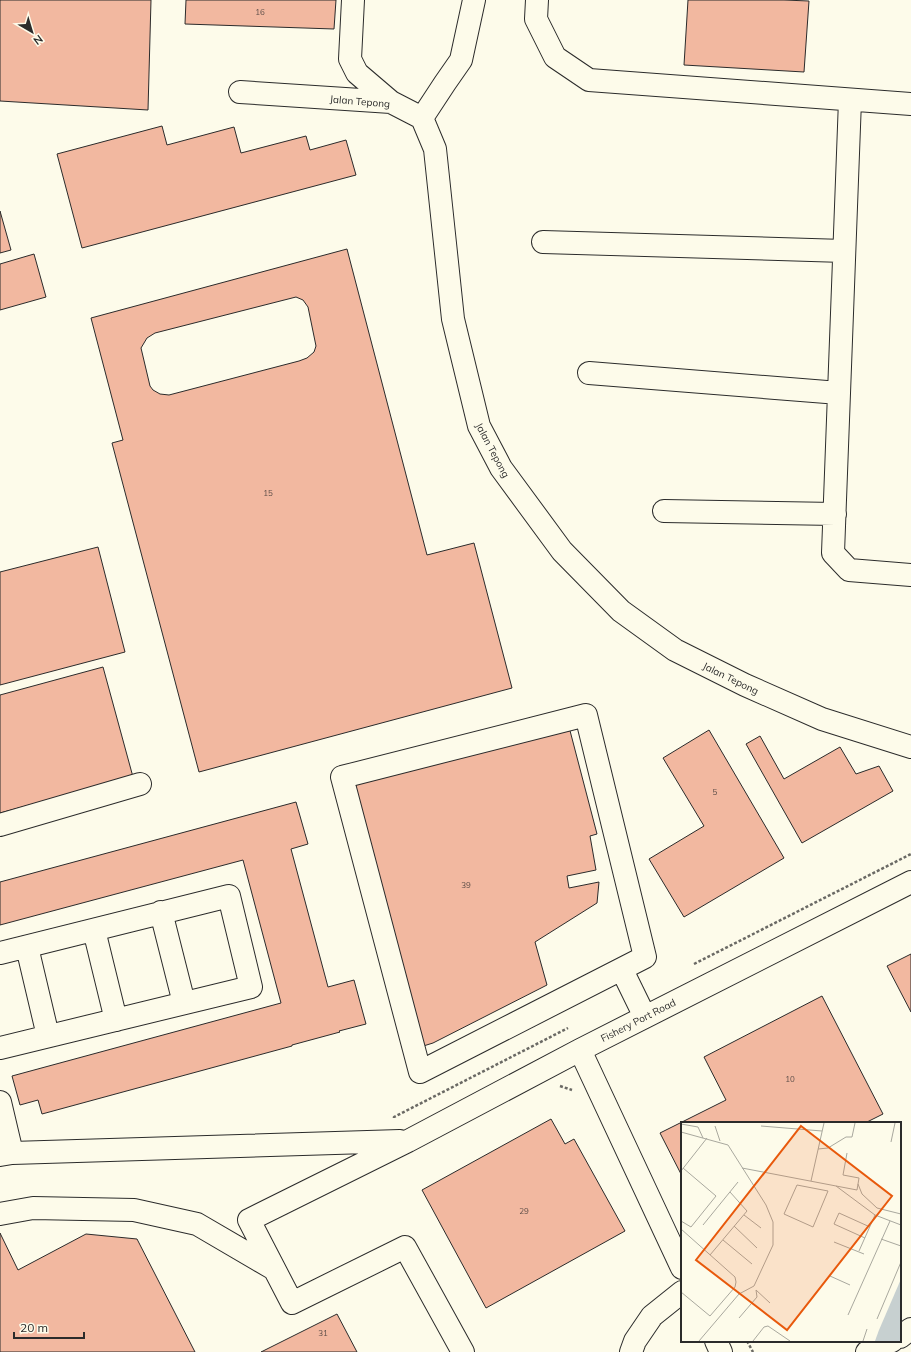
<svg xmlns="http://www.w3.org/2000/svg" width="911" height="1352" font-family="Mulish,sans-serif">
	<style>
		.building { fill: #f2b8a0; stroke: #2b2b2b; fill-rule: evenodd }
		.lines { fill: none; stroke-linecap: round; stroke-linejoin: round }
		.minor-casing { stroke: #2b2b2b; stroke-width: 24 }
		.path { stroke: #6a6964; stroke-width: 2.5; stroke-dasharray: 3 2; stroke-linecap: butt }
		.minor { stroke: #fdfbea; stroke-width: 22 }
		.labels { text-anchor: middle; stroke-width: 3; stroke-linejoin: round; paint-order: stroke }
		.number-label { font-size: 8px; fill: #5d4e48 }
		.street-label { font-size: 10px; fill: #2b2b2b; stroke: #fdfbea }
		.inset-road { fill: none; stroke: #a9a89e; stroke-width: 1 }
		.view { fill: #e8590c; fill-opacity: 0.15; stroke: #e8590c; stroke-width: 2 }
		.inset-edge { fill: none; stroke: #2b2b2b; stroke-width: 2 }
	</style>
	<rect width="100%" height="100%" fill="#fdfbea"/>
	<path class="building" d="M0,0h151l-3,110 -148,-9z
		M186,0h150l-2,29 -149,-5z
		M688,0h96l25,1 -5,71 -120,-7z
		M162,126l5,19 67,-18 7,26 65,-17 4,14 36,-10 10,35 -274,73 -25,-94z
		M0,211l11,39 -11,3z
		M347,249l80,306 47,-12 38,145 -313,84 -87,-329 11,-3 -32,-122zM296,297l7,3 5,7 8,39 -2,6 -7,6 -8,3 -130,34 -9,-1 -7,-4 -3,-4 -9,-38 6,-10 8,-5z
		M34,254l12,43 -46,13v-46z
		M98,547l27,105 -125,33v-113z
		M103,667l30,110 -133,36v-118z
		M568,723l29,111 -7,2 6,34 -29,6 2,12 30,-6 -2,21 -62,39 12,43 -114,58 -29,9 -64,-270z
		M709,730l75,128 -100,59 -35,-58 55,-33 -41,-68z
		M760,736l24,43 56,-32 16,27 23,-8 14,25 -91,52 -56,-99z
		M296,802l12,42 -17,5 37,138 26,-7 12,44 -27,7 1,1 -48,13v1l-250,68 -4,-14 -18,5 -8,-29 269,-73 -38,-143 -243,65v-43z
		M911,954v58l-24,-46z
		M822,996l61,118 -18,9h-183v53l-22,-43 66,-33 -22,-43z
		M551,1119l14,25 9,-5 51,92 -139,77 -64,-118z
		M0,1233l18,37 68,-36 51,5 58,113h-195z
		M337,1314l20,38h-96z"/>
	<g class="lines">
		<g class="minor-casing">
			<path id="minor" d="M353,0l-3,59 7,14 34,29
				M537,0l-1,19 19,38 34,23 322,24
				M240,92l151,10 31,16 13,31 18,170 26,107 22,42 61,83 59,60 54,39 70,35 77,34 89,28
				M850,100l-17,453 16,17 62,5
				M422,118l23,-35 16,-23 13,-60
				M543,242l301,9
				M589,373l250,20
				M664,511l171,3
				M586,715l59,242 -225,115 -78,-295z
				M0,825l140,-41
				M161,912l23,91
				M94,930l22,90
				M27,947l21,89
				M0,953l229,-57 22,91 -251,61
				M622,970l23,47
				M580,1050l102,218
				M0,1102l12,51
				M0,1155l12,-2 388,-12
				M0,1214l33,-6 101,2 63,14 77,45
				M900,1337l11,-8
				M716,1341l5,11
				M463,1352l-58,-105 -113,56 -43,-83 159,-79 172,-91 331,-168
				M631,1352l4,-11 17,-25 30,-24
				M867,1352l25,-11"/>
		</g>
		<path class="path" d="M694,964l217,-110
			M560,1086l12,4
			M394,1118v-1l174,-89
			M747,1341l6,11"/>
		<use href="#minor" class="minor"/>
	</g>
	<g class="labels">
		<g class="number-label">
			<text x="260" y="15">16</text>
			<text x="268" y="496">15</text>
			<text x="715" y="795">5</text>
			<text x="466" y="888">39</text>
			<text x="790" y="1082">10</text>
			<text x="524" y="1214">29</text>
			<text x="323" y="1336">31</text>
		</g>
		<g class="street-label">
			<text transform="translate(360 101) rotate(5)" y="4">Jalan Tepong</text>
			<text transform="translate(493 450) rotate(62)" y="4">Jalan Tepong</text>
			<text transform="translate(731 678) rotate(26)" y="4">Jalan Tepong</text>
			<text transform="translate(638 1020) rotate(-27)" y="4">Fishery Port Road</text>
		</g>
	</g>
	<g transform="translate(681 1122)">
		<rect width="220" height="220" fill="#fdfbea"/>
		<path d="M220,157v62h-26l4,-11z" fill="#c7d0d0"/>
		<path class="inset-road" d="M0,2l17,3 5,11M34,4l5,15M80,4l61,5M0,10l47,13 38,60 7,17v23l-19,41M210,20l4,-19M137,27l10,-1 18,-11h6l3,-14M61,46l115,22 2,-12 -16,-3 4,-22M0,49l26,-33M130,59l13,-58M177,62l4,10 15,14 24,6M116,63l31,6 -15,36 -29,-13zM155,64l39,29 26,10M63,93l17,13M0,99l10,6 25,-31 -33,-28M22,103l35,-43M53,104l23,22M0,107l54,48 1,5 -1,5 -25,29 -29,-24M184,116l-31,-14 5,-11 31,14M200,117l20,7M42,118l29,24M153,120l30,12M178,129l16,-36M29,133l37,-44 -17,-19M149,154l20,9M75,168l14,13M167,193l42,-94M58,196l18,-21 -1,-7M196,197l24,-57M18,219l40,-47 15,-8M72,219l11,-14 4,-1 22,15M182,219l4,-12"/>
		<path class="view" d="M120,4l91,70 -105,134 -91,-70z"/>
		<rect width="220" height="220" class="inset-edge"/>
	</g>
	<g transform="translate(32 32) rotate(142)" stroke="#fdfbea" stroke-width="3" paint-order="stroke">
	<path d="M0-3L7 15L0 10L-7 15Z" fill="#2b2b2b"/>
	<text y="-6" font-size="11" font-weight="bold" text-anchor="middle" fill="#2b2b2b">N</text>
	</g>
	<path d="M14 1332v6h70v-6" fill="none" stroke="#2b2b2b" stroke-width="2"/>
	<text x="20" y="1332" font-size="12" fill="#2b2b2b" stroke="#fdfbea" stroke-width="3" paint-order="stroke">20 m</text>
</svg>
